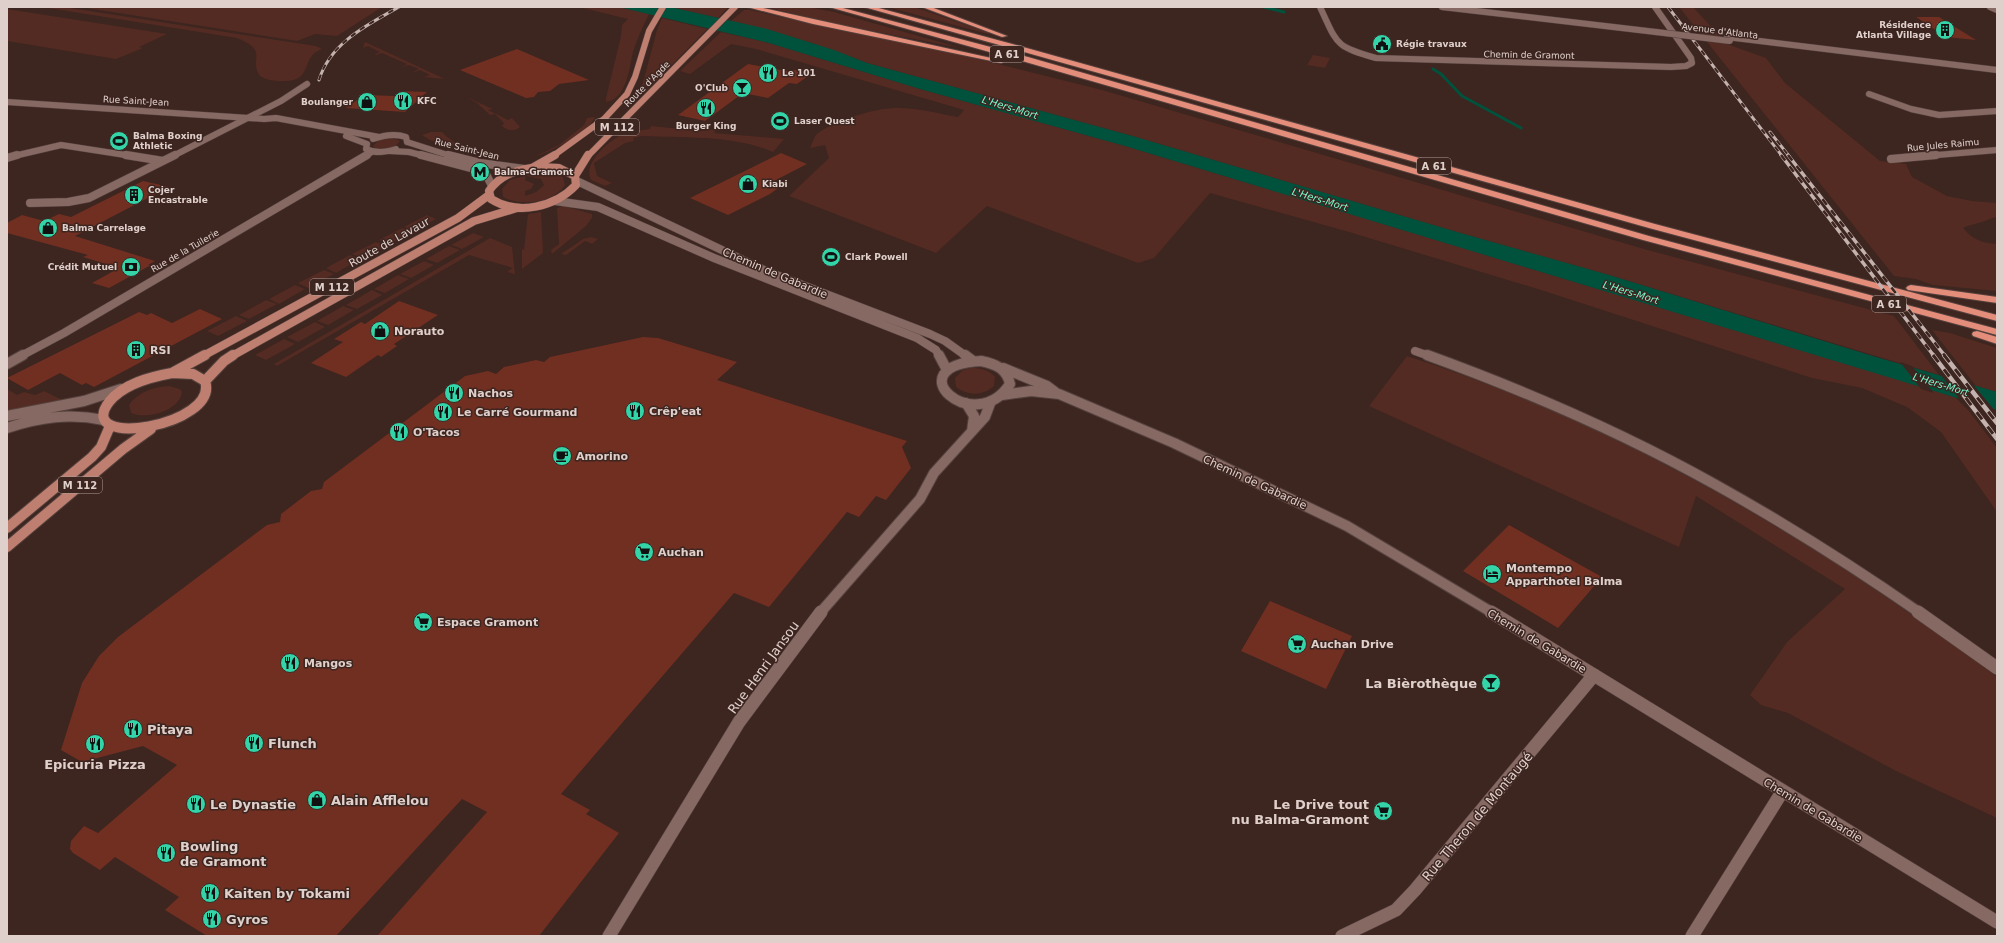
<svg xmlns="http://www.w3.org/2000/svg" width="2004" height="943" font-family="'DejaVu Sans',sans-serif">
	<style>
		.green { fill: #532b22; fill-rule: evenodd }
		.water { fill: #00523d }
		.pier { fill: #3d2520 }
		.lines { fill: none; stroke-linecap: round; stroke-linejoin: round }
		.stream { stroke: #00523d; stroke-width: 3 }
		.building { fill: #712f21 }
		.minor-far3-casing { stroke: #54403c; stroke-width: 7 }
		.minor-far2-casing { stroke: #54403c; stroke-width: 9 }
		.minor-far1-casing { stroke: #54403c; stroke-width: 12 }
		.minor-casing { stroke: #54403c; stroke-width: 14 }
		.tertiary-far3-casing { stroke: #54403c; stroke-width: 7 }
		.tertiary-far2-casing { stroke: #54403c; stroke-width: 9 }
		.tertiary-far1-casing { stroke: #54403c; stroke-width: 12 }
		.tertiary-casing { stroke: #54403c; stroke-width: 14 }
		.secondary-far1-casing { stroke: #54403c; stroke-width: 7 }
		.secondary-casing { stroke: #54403c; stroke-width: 12 }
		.primary-far2-casing { stroke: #54403c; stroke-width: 7 }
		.primary-far1-casing { stroke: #54403c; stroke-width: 9 }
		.primary-casing { stroke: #54403c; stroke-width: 12 }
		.motorway-casing { stroke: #54403c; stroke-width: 2 }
		.minor-far3 { stroke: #856962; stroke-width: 6 }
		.minor-far2 { stroke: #856962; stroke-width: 8 }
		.minor-far1 { stroke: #856962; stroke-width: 10 }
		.minor { stroke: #856962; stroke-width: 13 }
		.tertiary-far3 { stroke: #856962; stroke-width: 6 }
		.tertiary-far2 { stroke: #856962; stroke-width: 8 }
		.tertiary-far1 { stroke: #856962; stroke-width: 10 }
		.tertiary { stroke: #856962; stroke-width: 13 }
		.secondary-far1 { stroke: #856962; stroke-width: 6 }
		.secondary { stroke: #856962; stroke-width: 10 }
		.primary-far2 { stroke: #be7f70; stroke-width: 6 }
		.primary-far1 { stroke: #be7f70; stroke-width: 8 }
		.primary { stroke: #be7f70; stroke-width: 10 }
		.motorway { fill: #e48d7a; fill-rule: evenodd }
		.rail-far2-casing { stroke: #c4b2ae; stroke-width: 3 }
		.rail-far1-casing { stroke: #c4b2ae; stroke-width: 3.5 }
		.rail-casing { stroke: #c4b2ae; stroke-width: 4.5 }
		.rail-far2 { stroke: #3d2520; stroke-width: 2; stroke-dasharray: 5.5; stroke-linecap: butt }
		.rail-far1 { stroke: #3d2520; stroke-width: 2.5; stroke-dasharray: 7; stroke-linecap: butt }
		.rail { stroke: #3d2520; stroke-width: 3; stroke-dasharray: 9; stroke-linecap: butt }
		.secondary-bridge-casing { stroke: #54403c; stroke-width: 7; stroke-linecap: butt }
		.secondary-bridge { stroke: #856962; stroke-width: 6 }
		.labels { text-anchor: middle; stroke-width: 3; stroke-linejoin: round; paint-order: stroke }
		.far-poi-label { font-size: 9px; font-weight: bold; fill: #e0d0cc; stroke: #3d2520; text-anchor: start }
		.far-street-label { font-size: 9px; fill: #e0d0cc; stroke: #3d2520 }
		.shield { fill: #3d2520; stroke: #af9d98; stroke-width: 1 }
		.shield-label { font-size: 10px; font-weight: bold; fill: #e0d0cc }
		.far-water-label { font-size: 10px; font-style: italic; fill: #7af8ce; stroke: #3d2520 }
		.street-label { font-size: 11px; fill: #e0d0cc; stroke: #3d2520 }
		.poi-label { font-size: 11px; font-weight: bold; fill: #e0d0cc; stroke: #3d2520; text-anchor: start }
		.near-street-label { font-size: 13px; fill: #e0d0cc; stroke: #3d2520 }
		.near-poi-label { font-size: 13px; font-weight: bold; fill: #e0d0cc; stroke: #3d2520; text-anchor: start }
	</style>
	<rect width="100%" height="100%" fill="#3d2520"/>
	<path class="green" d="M42,7h22l252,39 6,3c-23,8 -7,34 -41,32 -8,0 -15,-1 -21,-5 -12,-16 10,-25 -23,-38z
		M80,7h302l-45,29 -22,-2 -18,7z
		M579,7h40l30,7c-6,12 -12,25 -16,38 -4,16 -6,47 -27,50v-4l15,-62 1,-11 6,-6z
		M670,7h58l-10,11z
		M766,7h42l26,5 127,36 -120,-23z
		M887,7h27l75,26 -1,1z
		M1679,7h14l34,37 39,14 19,25 95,78 26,3 6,13 35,19 25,5 25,2v14c-7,1 -12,5 -19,6 -5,2 -10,2 -15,5 9,11 19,15 34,16v47l-64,-6 -17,-6 -22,-3z
		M7,9l160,25 -28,13 4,1 -27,11 -109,-18z
		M744,10h6l78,18 126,25 148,37 542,159 250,67 45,59 -330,-100 -152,-43 -321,-95 -269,-74c-44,-18 -89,-31 -136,-42z
		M662,18l45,11 -53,54 -5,4 -7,-1 15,-56z
		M721,32l48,11 151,46 205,57 830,251 14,14 28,37v64l-56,-80 -34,-25 -45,-19 -50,-10 -271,-88 -192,-58 -139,-39 -56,65 -16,5 -151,-57 -51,47 -147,-57 40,-38 -4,-13 -15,3c2,-4 4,-11 7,-14 13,-12 59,-26 77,-26 21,-1 43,5 64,9l6,-7 -208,-61 -25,-5 -41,30 -10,-3z
		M365,42l80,37 -21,-2 6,-2 -10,-5 -5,2h-2l6,-3 -10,-4 -8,2 6,-3 -25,-11 -6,2 -1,-1 5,-2 -12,-6 -5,2z
		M1313,55l17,3 -5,10 -18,-3z
		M464,96l29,13 -5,1 20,10 4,-2 8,9c-6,5 -12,4 -18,-1l2,-3 -9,-9 -5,1 -13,-12z
		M595,117c-5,15 -46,36 -61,40l25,-12 25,-20 3,-7z
		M651,126l50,5 16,-2 -3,4 70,6 -11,13c-39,-17 -88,-14 -131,-16l-9,2 1,3 -9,2 -31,20 3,13 15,7 -7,3 -14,-6c-10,-19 25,-46 43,-51l1,2 15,-2z
		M431,132h11c5,6 15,12 23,15 4,2 8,1 12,4l-4,1 -43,-12 -8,-5z
		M393,138l7,3c-5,8 -21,11 -27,5l6,-6z
		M535,173h16l12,4 2,8c-11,18 -45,22 -62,12l-1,-8 8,-9zM526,176l15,3 3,6 -8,7 -11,4v-5l6,-2 3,-5 -9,-4z
		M564,206l28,8v4l-6,8 -34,28 -1,-4 8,-6 -2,-36z
		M541,212l2,41 -21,16v-20l2,1 4,-36z
		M427,215l9,4 -22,12 -10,-4z
		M402,228l10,4 -23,12 -10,-4z
		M473,233l11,4 -22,12 -11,-4z
		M591,237l7,2 -6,5 -7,-3 -19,14 -5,-1 22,-15z
		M490,238l22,9 3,27 -8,-2 6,-4 -44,-13 -192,111 -3,-2z
		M376,242l11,4 -24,12 -11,-4z
		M449,246l11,4 -23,13 -11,-4z
		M350,255l10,4 -24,14 -10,-5z
		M424,261l10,4 -23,13 -11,-4z
		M324,270l10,4 -26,14 -10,-5z
		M398,275l11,4 -24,14 -11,-4z
		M295,285l10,4 -26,15 -10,-5z
		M372,290l10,5 -25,14 -11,-4z
		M266,300l11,4 -28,15 -10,-4z
		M343,306l11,4 -26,15 -11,-4z
		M236,316l11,5 -29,15 -11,-5z
		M315,322l10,5 -27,15 -11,-5z
		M1932,330l18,3 47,15v44l-21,-6z
		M284,339l11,5 -29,16 -11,-5z
		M1407,356c214,69 412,186 590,321v141l-101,-47 -108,-58 -27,-8 -11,-10 37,-53 58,-53 -149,-93 -17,51 -310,-141z
		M971,368c9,0 17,1 24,9l-1,9c-11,10 -26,10 -38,1l-1,-9 8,-8z
		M169,386l11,3 2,3c-2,19 -36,28 -51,21l-2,-8c9,-13 24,-18 40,-19z
		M7,389l10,6 7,-3 11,3 9,-4 18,9 -55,11z"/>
	<path class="water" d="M619,7h51l97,22 67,21 33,13 269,74 321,95 152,43 267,82 121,35v18l-872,-264 -205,-57 -151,-46z"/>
	<path class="pier" d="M1900,362l12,4 22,27 -13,-4z
		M1940,374l32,9 23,28 -34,-10z"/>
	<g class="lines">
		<path class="stream" d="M1264,7l20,5
			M1433,69l8,5 21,22 59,32"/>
	</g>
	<path class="building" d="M1916,17h23l37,23 -30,-3z
		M517,49l72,31 -30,4 -9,7 -12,1 -4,5 -8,1 -66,-28z
		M748,64l38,7 22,-2 -6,4 6,3 -11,8 -8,-1 -21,15 -25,-5 -38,28 -27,-6z
		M402,91l25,1 -22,20 -59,-4 18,-13 31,1z
		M781,153l26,11 -35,18 9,4 -11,8 -42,21 -38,-17z
		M143,181l26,6 -94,49 80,25 -7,4h3l-42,23 -17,-5 27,-15 -36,-11 5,-2 -81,-22v-10l15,-8 22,6 15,-7 12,3z
		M399,301l39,14 -44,29 3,2 -16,11 -3,-2 -32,22 -35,-14 32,-21 -9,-3 27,-17 4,2z
		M200,309l22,10 -128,68 -8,-4 -4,2 -22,-12 -32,17 -21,-12 132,-66 8,3 4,-2 21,10z
		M643,337l15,1 79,24 -20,18 190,61 -5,6 9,21 -25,32 -10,-4 -17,21 -12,-5 -78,95 -35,-14 -173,201 29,16 -4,4 33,19 -80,103h-162l110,-124 -25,-13 -126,137h-129l-42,-26 14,-13 -64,-40 -15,13 -27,-17 -3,-4 1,-8 13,-15 14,7 79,-68 -34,-19 -61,16 -21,-12 21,-67 17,-27 19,-19 149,-112 13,-3 1,-8 30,-23 11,-2 2,-7 141,-106 23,-5 8,3 8,-7 32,-7 8,2 6,-5z
		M1509,525l93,52 -44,51 -95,-57z
		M1270,601l82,35 -26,53 -85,-38z"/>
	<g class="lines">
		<g class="minor-far3-casing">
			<path id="minor-far3" d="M1320,7c18,38 14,39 56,51l295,9 15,-1 6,-3 -1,-5 -36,-51
				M1990,7l7,3
				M1869,94l42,15 28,6 58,-4
				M14,156l47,-11 71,11
				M173,156l108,-55 26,-17
				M365,156l7,-4
				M1925,156l72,-6"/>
		</g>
		<g class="minor-far2-casing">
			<path id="minor-far2" d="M126,155l37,6 12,-6
				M7,158l10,-3
				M1891,159l45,-4
				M30,203l38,-1 21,-4 74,-37
				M1415,351l14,5
				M21,356l43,-23 303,-178"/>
		</g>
		<g class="minor-far1-casing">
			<path id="minor-far1" d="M1427,355c99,36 196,78 289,130 70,39 138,82 204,128
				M7,364l16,-9
				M966,403l8,13 -2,15
				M820,613l100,-114 14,-26 51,-56 6,-16"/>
		</g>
		<g class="minor-casing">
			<path id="minor" d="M1918,612l79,56
				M609,936l130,-214 82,-110
				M1342,936l54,-26 19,-20 179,-215
				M1692,936l90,-144"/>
		</g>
		<g class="tertiary-far3-casing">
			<path id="tertiary-far3" d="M7,102l257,17 12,-1 103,19
				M346,136l21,8
				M373,139c11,-4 22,-6 33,-2l1,5
				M407,142l44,14
				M367,144l-1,5c10,5 20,3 30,0
				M390,151l19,1 16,4"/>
		</g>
		<g class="tertiary-far2-casing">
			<path id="tertiary-far2" d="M421,155l57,15 9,6 5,10
				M448,155l32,8 44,6
				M577,181l189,90 164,63 15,7 21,15
				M555,201l43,6 116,51 203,80 19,12 3,6"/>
		</g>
		<g class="tertiary-far1-casing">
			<path id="tertiary-far1" d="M939,355l8,15
				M965,355l8,6
				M981,361c15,3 26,8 29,23 -36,55 -116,-18 -29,-23z
				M1003,368l44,18 8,6
				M1002,395l29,-4 28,3 115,49 173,83 146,87"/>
		</g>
		<g class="tertiary-casing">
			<path id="tertiary" d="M1491,612l506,310"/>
		</g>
		<g class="secondary-far1-casing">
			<path id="secondary-far1" d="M1442,7l214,25
				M1727,37l270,33"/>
		</g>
		<g class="secondary-casing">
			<path id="secondary" d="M7,416l77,-15 37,-12
				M7,428c33,-11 63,-15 97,-8"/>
		</g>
		<g class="primary-far2-casing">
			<path id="primary-far2" d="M553,156l51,-37 23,-25 8,-17 14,-46 14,-24
				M588,156l147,-149"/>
		</g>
		<g class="primary-far1-casing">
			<path id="primary-far1" d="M540,167l19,1 16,8 1,9c-21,22 -58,31 -85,14l-2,-8c12,-18 31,-22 51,-24z
				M532,168l23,-13
				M575,176l13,-21
				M203,356l255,-138 31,-23
				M232,356l242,-135 43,-13"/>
		</g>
		<g class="primary-casing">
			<path id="primary" d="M172,373l33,-18
				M172,373l21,1 12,7c15,45 -132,69 -96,21 14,-18 41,-25 63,-29z
				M205,381l19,-20 9,-6
				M7,528l85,-71 9,-10 9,-21
				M7,547l116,-98 28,-20"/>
		</g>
		<g class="motorway-casing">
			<path id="motorway" d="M747,7h11l247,54 -4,2 -188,-39z
				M829,7h10l189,50 621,179 348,93v6l-354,-95 -621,-179z
				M864,7h11l141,38 639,179 342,91v6l-348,-93z
				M922,7h9l76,29 -5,1z
				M1911,285l86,12v6l-89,-13 -2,-2 2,-2z
				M1977,331l20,6v7l-24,-8 -1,-2 1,-2z"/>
		</g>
		<use href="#minor-far3" class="minor-far3"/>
		<use href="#minor-far2" class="minor-far2"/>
		<use href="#minor-far1" class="minor-far1"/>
		<use href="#minor" class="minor"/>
		<use href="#tertiary-far3" class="tertiary-far3"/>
		<use href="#tertiary-far2" class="tertiary-far2"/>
		<use href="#tertiary-far1" class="tertiary-far1"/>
		<use href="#tertiary" class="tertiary"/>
		<use href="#secondary-far1" class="secondary-far1"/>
		<use href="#secondary" class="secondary"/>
		<use href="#primary-far2" class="primary-far2"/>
		<use href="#primary-far1" class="primary-far1"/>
		<use href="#primary" class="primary"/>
		<use href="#motorway" class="motorway"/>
		<g class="rail-far2-casing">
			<path id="rail-far2" d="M1668,7l114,149
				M319,80c11,-37 48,-55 80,-73
				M1770,132l19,24"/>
		</g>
		<g class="rail-far1-casing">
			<path id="rail-far1" d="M1781,155l153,201
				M1788,155l157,201"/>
		</g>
		<g class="rail-casing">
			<path id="rail" d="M1933,355l64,84
				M1944,355l53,68"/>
		</g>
		<use href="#rail-far2" class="rail-far2"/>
		<use href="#rail-far1" class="rail-far1"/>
		<use href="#rail" class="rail"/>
		<g class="secondary-bridge-casing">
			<path id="secondary-bridge" d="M1656,32l74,9"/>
		</g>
		<use href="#secondary-bridge" class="secondary-bridge"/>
	</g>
	<defs>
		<g id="building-disc" transform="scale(1)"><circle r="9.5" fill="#33d4a8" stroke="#3d2520"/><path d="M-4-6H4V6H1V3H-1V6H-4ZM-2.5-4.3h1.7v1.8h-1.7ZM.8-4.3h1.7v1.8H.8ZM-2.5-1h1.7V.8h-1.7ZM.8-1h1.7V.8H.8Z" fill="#111"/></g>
		<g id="civic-disc" transform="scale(1)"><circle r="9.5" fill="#33d4a8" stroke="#3d2520"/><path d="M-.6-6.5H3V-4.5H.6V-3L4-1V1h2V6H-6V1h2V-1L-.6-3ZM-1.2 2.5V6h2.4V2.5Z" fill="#111"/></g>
		<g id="restaurant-disc" transform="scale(1)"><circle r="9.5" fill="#33d4a8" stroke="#3d2520"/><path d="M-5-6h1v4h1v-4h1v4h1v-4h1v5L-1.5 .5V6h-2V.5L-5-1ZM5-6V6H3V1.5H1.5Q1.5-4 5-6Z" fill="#111"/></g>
		<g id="bar-disc" transform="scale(1)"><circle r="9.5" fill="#33d4a8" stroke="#3d2520"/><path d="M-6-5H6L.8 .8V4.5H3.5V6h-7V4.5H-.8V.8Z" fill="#111"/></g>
		<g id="shop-disc" transform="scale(1)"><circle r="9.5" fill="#33d4a8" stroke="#3d2520"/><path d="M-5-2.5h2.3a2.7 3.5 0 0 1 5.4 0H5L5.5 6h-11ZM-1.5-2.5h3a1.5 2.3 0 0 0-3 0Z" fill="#111"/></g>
		<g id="stadium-disc" transform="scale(1)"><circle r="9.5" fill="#33d4a8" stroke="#3d2520"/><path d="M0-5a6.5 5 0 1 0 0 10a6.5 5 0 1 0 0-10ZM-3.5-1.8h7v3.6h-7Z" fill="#111"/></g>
		<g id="metro-disc" transform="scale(1)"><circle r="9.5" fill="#33d4a8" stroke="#3d2520"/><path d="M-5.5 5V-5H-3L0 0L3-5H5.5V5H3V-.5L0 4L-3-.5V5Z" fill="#111"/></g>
		<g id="bank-disc" transform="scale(1)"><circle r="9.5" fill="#33d4a8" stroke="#3d2520"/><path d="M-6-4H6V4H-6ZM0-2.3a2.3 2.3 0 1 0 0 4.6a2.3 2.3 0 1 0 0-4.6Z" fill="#111"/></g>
		<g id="cafe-disc" transform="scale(1)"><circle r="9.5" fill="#33d4a8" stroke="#3d2520"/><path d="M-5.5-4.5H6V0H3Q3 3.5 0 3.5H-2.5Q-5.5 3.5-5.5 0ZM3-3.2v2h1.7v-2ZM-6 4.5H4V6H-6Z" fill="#111"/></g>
		<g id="supermarket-disc" transform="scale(1)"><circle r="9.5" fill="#33d4a8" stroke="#3d2520"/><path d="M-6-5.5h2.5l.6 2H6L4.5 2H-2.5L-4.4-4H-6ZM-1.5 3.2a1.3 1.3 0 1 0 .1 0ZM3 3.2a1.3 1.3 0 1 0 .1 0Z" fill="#111"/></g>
		<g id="hotel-disc" transform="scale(1)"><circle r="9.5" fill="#33d4a8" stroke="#3d2520"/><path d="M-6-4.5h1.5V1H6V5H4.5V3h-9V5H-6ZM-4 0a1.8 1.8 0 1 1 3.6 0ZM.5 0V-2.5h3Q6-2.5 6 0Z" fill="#111"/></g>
	</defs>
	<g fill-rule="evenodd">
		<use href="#building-disc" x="1945" y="30"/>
		<use href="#civic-disc" x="1382" y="44"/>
		<use href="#restaurant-disc" x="768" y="73"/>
		<use href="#bar-disc" x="742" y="88"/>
		<use href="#restaurant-disc" x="403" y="101"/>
		<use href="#shop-disc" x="367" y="102"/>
		<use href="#restaurant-disc" x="706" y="108"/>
		<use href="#stadium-disc" x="780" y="121"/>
		<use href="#stadium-disc" x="119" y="141"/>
		<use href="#metro-disc" x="480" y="172"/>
		<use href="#shop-disc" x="748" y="184"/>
		<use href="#building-disc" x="134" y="195"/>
		<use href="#shop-disc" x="48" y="228"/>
		<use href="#stadium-disc" x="831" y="257"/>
		<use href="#bank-disc" x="131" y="267"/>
		<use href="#shop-disc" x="380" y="331"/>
		<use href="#building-disc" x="136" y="350"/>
		<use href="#restaurant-disc" x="454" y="393"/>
		<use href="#restaurant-disc" x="635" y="411"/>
		<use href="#restaurant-disc" x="443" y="412"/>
		<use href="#restaurant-disc" x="399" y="432"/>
		<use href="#cafe-disc" x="562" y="456"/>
		<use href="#supermarket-disc" x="644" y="552"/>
		<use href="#hotel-disc" x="1492" y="574"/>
		<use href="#supermarket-disc" x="423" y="622"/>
		<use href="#supermarket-disc" x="1297" y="644"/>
		<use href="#restaurant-disc" x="290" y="663"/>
		<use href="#bar-disc" x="1491" y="683"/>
		<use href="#restaurant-disc" x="133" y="729"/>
		<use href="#restaurant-disc" x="254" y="743"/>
		<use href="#restaurant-disc" x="95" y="744"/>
		<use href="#shop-disc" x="317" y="800"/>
		<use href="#restaurant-disc" x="196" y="804"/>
		<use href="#supermarket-disc" x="1383" y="811"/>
		<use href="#restaurant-disc" x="166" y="853"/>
		<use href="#restaurant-disc" x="210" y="893"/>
		<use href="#restaurant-disc" x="212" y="919"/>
	</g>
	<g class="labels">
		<g class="far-poi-label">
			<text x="1931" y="28" text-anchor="end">Résidence<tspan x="1931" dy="10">Atlanta Village</tspan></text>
			<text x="1396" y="47">Régie travaux</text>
			<text x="782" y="76">Le 101</text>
			<text x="728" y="91" text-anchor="end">O'Club</text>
			<text x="417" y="104">KFC</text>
			<text x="353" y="105" text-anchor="end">Boulanger</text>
			<text x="794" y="124">Laser Quest</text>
			<text x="706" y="129" text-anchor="middle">Burger King</text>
			<text x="133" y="139">Balma Boxing<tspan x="133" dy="10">Athletic</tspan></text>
			<text x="494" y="175">Balma-Gramont</text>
			<text x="762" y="187">Kiabi</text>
			<text x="148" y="193">Cojer<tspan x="148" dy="10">Encastrable</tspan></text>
			<text x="62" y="231">Balma Carrelage</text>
			<text x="845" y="260">Clark Powell</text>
			<text x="117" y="270" text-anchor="end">Crédit Mutuel</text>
		</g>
		<g class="far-street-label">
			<text transform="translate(1720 31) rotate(7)" y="3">Avenue d'Atlanta</text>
			<text transform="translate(1529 55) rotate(1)" y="3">Chemin de Gramont</text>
			<text transform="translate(647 84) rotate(-45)" y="3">Route d'Agde</text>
			<text transform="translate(136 101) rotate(3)" y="3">Rue Saint-Jean</text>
			<text transform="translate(1943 145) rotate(-5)" y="3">Rue Jules Raimu</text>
			<text transform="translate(467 149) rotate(14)" y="3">Rue Saint-Jean</text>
			<text transform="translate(185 251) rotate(-30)" y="3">Rue de la Tuilerie</text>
		</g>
		<g class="shield">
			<rect x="990" y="46" width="34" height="16" rx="3"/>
			<rect x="595" y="119" width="44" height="16" rx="3"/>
			<rect x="1417" y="158" width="34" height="16" rx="3"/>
			<rect x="310" y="279" width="44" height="16" rx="3"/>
			<rect x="1872" y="296" width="34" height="16" rx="3"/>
			<rect x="58" y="477" width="44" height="16" rx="3"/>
		</g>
		<g class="shield-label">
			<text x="1007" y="58">A 61</text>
			<text x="617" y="131">M 112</text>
			<text x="1434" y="170">A 61</text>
			<text x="332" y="291">M 112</text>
			<text x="1889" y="308">A 61</text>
			<text x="80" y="489">M 112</text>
		</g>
		<g class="far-water-label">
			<text transform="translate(1010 107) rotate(17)" y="4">L'Hers-Mort</text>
			<text transform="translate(1320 199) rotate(17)" y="4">L'Hers-Mort</text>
			<text transform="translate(1631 292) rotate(17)" y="4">L'Hers-Mort</text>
			<text transform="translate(1941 384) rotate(17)" y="4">L'Hers-Mort</text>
		</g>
		<g class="street-label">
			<text transform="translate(389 242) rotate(-29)" y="4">Route de Lavaur</text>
			<text transform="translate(775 273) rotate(23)" y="4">Chemin de Gabardie</text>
			<text transform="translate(1255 482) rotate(25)" y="4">Chemin de Gabardie</text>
			<text transform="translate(1537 641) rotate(31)" y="4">Chemin de Gabardie</text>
			<text transform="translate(1813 810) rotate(31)" y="4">Chemin de Gabardie</text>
		</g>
		<g class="poi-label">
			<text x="394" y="335">Norauto</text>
			<text x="150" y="354">RSI</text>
			<text x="468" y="397">Nachos</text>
			<text x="649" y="415">Crêp'eat</text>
			<text x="457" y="416">Le Carré Gourmand</text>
			<text x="413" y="436">O'Tacos</text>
			<text x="576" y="460">Amorino</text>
			<text x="658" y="556">Auchan</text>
			<text x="1506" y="572">Montempo<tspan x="1506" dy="13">Apparthotel Balma</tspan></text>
			<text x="437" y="626">Espace Gramont</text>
			<text x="1311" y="648">Auchan Drive</text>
			<text x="304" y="667">Mangos</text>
		</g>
		<g class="near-street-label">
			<text transform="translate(763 667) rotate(-54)" y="5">Rue Henri Jansou</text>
			<text transform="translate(1477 816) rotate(-50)" y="5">Rue Theron de Montaugé</text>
		</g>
		<g class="near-poi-label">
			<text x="1477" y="688" text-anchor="end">La Bièrothèque</text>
			<text x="147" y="734">Pitaya</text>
			<text x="268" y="748">Flunch</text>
			<text x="95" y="769" text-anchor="middle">Epicuria Pizza</text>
			<text x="331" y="805">Alain Afflelou</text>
			<text x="210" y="809">Le Dynastie</text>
			<text x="1369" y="809" text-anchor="end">Le Drive tout<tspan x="1369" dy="15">nu Balma-Gramont</tspan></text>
			<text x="180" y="851">Bowling<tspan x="180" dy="15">de Gramont</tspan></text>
			<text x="224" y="898">Kaiten by Tokami</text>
			<text x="226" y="924">Gyros</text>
		</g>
	</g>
	<rect width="2004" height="943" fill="none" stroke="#e0d0cc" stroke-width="16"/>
</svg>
